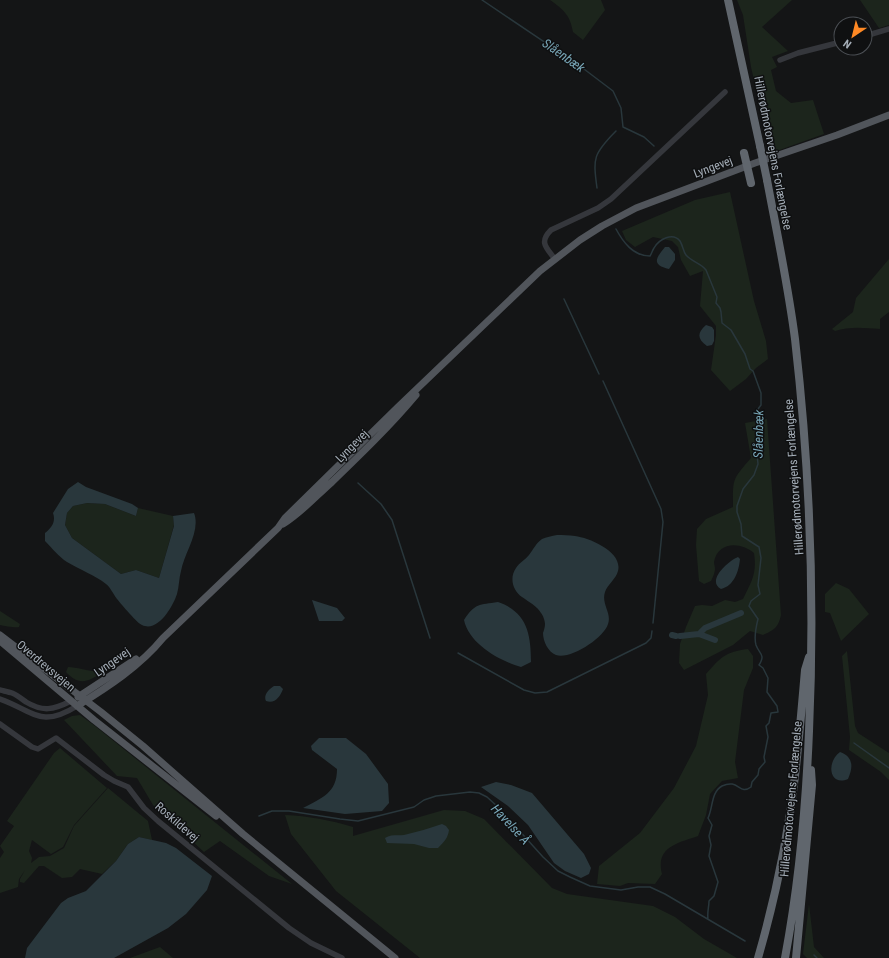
<svg xmlns="http://www.w3.org/2000/svg" width="889" height="958" font-family="'Roboto Condensed',sans-serif">
	<style>
		.green { fill: #1c251c }
		.water { fill: #29373c }
		.lines { fill: none; stroke-linecap: round; stroke-linejoin: round }
		.stream { stroke: #29373c; stroke-width: 1.5 }
		.canal { stroke: #29373c; stroke-width: 6 }
		.minor { stroke: #35373c; stroke-width: 5.5 }
		.major { stroke: #51555b; stroke-width: 7 }
		.highway { stroke: #60666d; stroke-width: 8 }
		.highway-bridge { stroke: #60666d; stroke-width: 8 }
		.labels { text-anchor: middle; stroke-width: 3; stroke-linejoin: round; paint-order: stroke }
		.street-label { font-size: 12px; fill: #a5aeb8; stroke: #0f1011 }
		.water-label { font-size: 13px; font-style: italic; fill: #78a6b7; stroke: #0f1011 }
	</style>
	<rect width="100%" height="100%" fill="#141516"/>
	<path class="green" d="M550,0h51l4,10 -22,30 -10,-8c-3,-17 -9,-22 -23,-32z
		M737,0h55l-30,27 26,24 -16,6 5,10 -6,3 5,21 15,12 22,-3 11,34 -53,19 -20,-86 -8,-52z
		M860,0h29v25l-10,3z
		M730,192l24,109 12,40 2,18 -12,9 -10,11 -16,12 -19,-21 5,-35v-9l-16,-20 3,-35 -13,5 -9,-16 -3,-13 -6,-6 -19,-4 -18,10 -9,-7 -4,-9 73,-31z
		M889,259v53l-9,7v10c-15,-1 -30,-3 -45,2l-3,-2 21,-17 3,-14z
		M767,419l14,196c-3,13 -7,15 -18,20l-13,-4 -17,14 -49,25 -5,-7 1,-19 6,-17 9,-21 7,-1 10,1 13,-6 10,2 8,-3c9,-19 14,-25 11,-46 -13,-11 -36,-12 -40,9 0,2 1,5 1,7 0,3 -2,8 -4,12l-7,3 -5,-3 -3,-36 1,-16 9,-10 27,-12c0,-29 -1,-27 18,-49l-6,-35z
		M87,503l18,1 31,12 2,-8 35,8 1,9 -15,53 -23,-8 -15,4 -49,-36 -7,-13 2,-12 6,-7z
		M836,583l13,6 20,25 -28,27 -11,-28 -5,-1v-18z
		M0,611l20,13 -1,3c-3,1 -15,-1 -19,-2z
		M748,649l5,7v12l-9,22 -9,72 3,16 -16,3 -12,13 -4,21 -8,21c-20,7 -43,11 -36,38l-7,10 -27,-1 -8,3 -23,-2 2,-18 41,-33 34,-45 22,-42 12,-51 -2,-21c15,-17 19,-22 42,-25z
		M847,651l8,75 3,7 31,20v27l-8,-8 -32,-22 1,-13 -8,-81z
		M68,667c10,0 20,5 31,4l2,2c-14,10 -23,12 -35,-1z
		M80,715l15,11 197,158 -23,-8 -49,-35 -16,11 -51,-47 -16,-27 -20,-2 -53,-56 8,-4z
		M60,748l47,40 -33,37 -11,22 -12,7 -19,-14 -3,11 3,7 -1,5 8,-6 11,-1 14,-8 10,-22 34,-38 40,33 4,19 -13,-3 -11,7 -12,17 -14,13 -22,-5 -8,8 -10,1 -18,-12h-5l-15,17 -4,-1v-3l5,-9 -6,9 -1,8 -18,6v-35l4,-6 -4,-6 14,-20 -7,-5 47,-68z
		M444,810l21,1 19,8 68,69 15,6 86,12 22,11 29,22 33,19h-317l-84,-67 -45,-57 -6,-19c23,1 45,5 68,12v9z
		M809,904l5,43 10,11h-17l-4,-4z
		M160,947l13,11h-43z"/>
	<path class="water" d="M665,247h4l6,7v6l-6,9c-18,-4 -13,-11 -4,-22z
		M706,325l6,2 2,3v11l-2,4 -5,1c-10,-7 -10,-13 -1,-21z
		M78,482l8,5 46,17 6,4 -2,8 -31,-12 -18,-1 -14,3 -6,7 -2,12 7,13 49,36 15,-4 23,8 15,-52 -1,-10 21,-3c7,18 -10,40 -13,58 -2,7 -2,16 -4,23 -4,12 -19,39 -35,31 -4,-1 -21,-21 -25,-26 -4,-5 -6,-11 -11,-15 -11,-9 -26,-14 -39,-22 -8,-5 -15,-14 -22,-21v-8c7,-5 11,-12 8,-20l15,-24z
		M557,535c6,0 12,0 18,1 15,2 48,16 43,35 -2,8 -11,14 -13,21 -4,12 7,21 3,32 -4,14 -38,36 -52,31 -8,-3 -13,-14 -13,-22 1,-3 2,-6 2,-9 0,-3 -2,-9 -4,-11 -4,-7 -12,-11 -19,-16 -9,-6 -13,-19 -6,-29 3,-5 9,-8 13,-13 4,-5 7,-12 13,-16 4,-2 10,-3 15,-4z
		M738,557l2,2c-1,12 -6,27 -19,30 -15,-8 7,-28 17,-32z
		M312,600l25,8 8,10 -3,3h-23z
		M498,602c29,10 33,32 33,60l-10,5c-21,-6 -52,-23 -57,-47 11,-17 15,-15 34,-18z
		M274,686h6l3,3c-3,8 -8,15 -17,12 -3,-6 3,-12 8,-15z
		M319,738h27l20,16 22,30 1,19 -7,8 -37,3 -42,-6c19,-10 34,-15 34,-39l-25,-19 -1,-4z
		M840,752c14,5 13,16 8,27 -19,8 -22,-17 -8,-27z
		M496,782l15,3 21,8 52,61 7,14 -2,6 -8,4 -16,-7 -11,-8 -26,-38 -20,-19 -27,-19z
		M442,824l4,2 3,4c-1,8 -5,12 -11,18h-9l-15,-4 -27,-1 -2,-5c6,-4 13,-2 19,-3 13,-3 26,-7 38,-11z
		M139,837l27,6 10,5 36,28 -5,14 -21,24 -18,14 -54,30h-89l2,-10 34,-45 7,-5 18,-7 30,-30 12,-17z"/>
	<g class="lines">
		<path class="stream" d="M482,0l98,66 33,25 8,17 2,19 21,10 10,9
			M597,188c-4,-30 -4,-34 19,-57
			M616,229c7,13 17,27 34,27 2,-3 2,-5 4,-8 5,-9 19,-16 26,-7 3,5 3,10 6,14 6,7 15,8 20,15l11,27 -1,6 4,5 1,4 1,11 9,7 14,24 5,15 3,2 8,22v12l-3,4 2,16v7l-4,13 2,19 -4,11 -11,14 -6,17v6l4,12 1,12 17,11 2,11 -3,27 2,9 -9,7 -2,5 9,13c-2,8 -4,19 -2,26 3,9 10,9 3,20l4,3 5,10 -1,14 10,14 1,6 -7,1 -2,10 -3,3 2,11 -4,20 1,5 -6,7 -1,6 -6,7 -1,5c-12,9 -12,-9 -29,-1 -11,6 -9,22 -14,32l4,7 -3,11 2,9 -2,11 9,26 -4,14 -5,5c0,6 -2,11 -1,18
			M564,299l35,75
			M603,381l58,128 2,13 -10,101
			M358,483l23,21 11,16 38,118
			M458,653l66,37 11,3 12,-1 99,-49 5,-5 1,-7
			M854,743l35,25
			M259,816l13,-5h17l51,8 18,2 56,-14 10,-7 12,-4 34,-4 9,1 8,4 11,10 45,50 15,14 12,6 20,9 31,4 17,-3h12l15,7 80,47
			M814,955l3,3"/>
		<path class="canal" d="M699,634l6,-6 36,-15
			M672,635l4,1
			M680,636l19,-2 16,6"/>
		<path class="minor" d="M865,36l24,-7
			M780,60l18,-7 43,-11
			M554,258c-8,-11 -15,-16 -3,-28l47,-22 13,-9 114,-107
			M0,690c4,1 9,2 12,3 5,2 10,6 14,9 17,10 27,8 45,-1
			M0,699c34,12 40,30 77,7
			M0,724l32,23 6,2 18,-11 48,37 10,6 14,6 16,21 14,13 131,107 22,15 31,15"/>
		<path class="major" d="M283,524c18,-11 33,-28 49,-42 29,-28 58,-56 84,-87
			M0,635l101,77 42,34 100,88 152,124
			M0,641l94,79 122,96
			M78,697l58,-38
			M77,706c31,-19 63,-40 86,-68l115,-110 7,-10 113,-111 142,-136 40,-31 22,-14 34,-18 119,-45 82,-28 52,-20"/>
		<path class="highway" d="M728,0l32,146
			M767,180c10,53 21,105 28,159 15,131 20,260 14,392 -3,76 -10,152 -24,227
			M758,958c17,-59 30,-121 37,-182 4,-35 7,-71 10,-106l4,-13
			M796,958l16,-173 -1,-15"/>
		<path class="highway-bridge" d="M760,146l7,34
			M744,153l7,30"/>
	</g>
	<g class="labels">
		<g class="street-label">
			<text transform="translate(773 153) rotate(79)" y="4">Hillerødmotorvejens Forlængelse</text>
			<text transform="translate(713 167) rotate(-21)" y="4">Lyngevej</text>
			<text transform="translate(352 446) rotate(-45)" y="4">Lyngevej</text>
			<text transform="translate(794 477) rotate(-94)" y="4">Hillerødmotorvejens Forlængelse</text>
			<text transform="translate(112 662) rotate(-35)" y="4">Lyngevej</text>
			<text transform="translate(46 666) rotate(40)" y="4">Overdrevsvejen</text>
			<text transform="translate(791 799) rotate(-85)" y="4">Hillerødmotorvejens Forlængelse</text>
			<text transform="translate(177 822) rotate(41)" y="4">Roskildevej</text>
		</g>
		<g class="water-label">
			<text transform="translate(564 55) rotate(35)" y="5">Slåenbæk</text>
			<text transform="translate(758 434) rotate(-89)" y="5">Slåenbæk</text>
			<text transform="translate(511 824) rotate(47)" y="5">Havelse Å</text>
		</g>
	</g>
	<g transform="translate(853 36) rotate(215)"><circle r="19" fill="#0f1011" stroke="#4b4f54"/>
	<path d="M0-3L7 15L0 10L-7 15Z" fill="#ff8924"/>
	<text y="-6" font-size="11" font-weight="bold" text-anchor="middle" fill="#a5aeb8">N</text>
	</g>
</svg>
